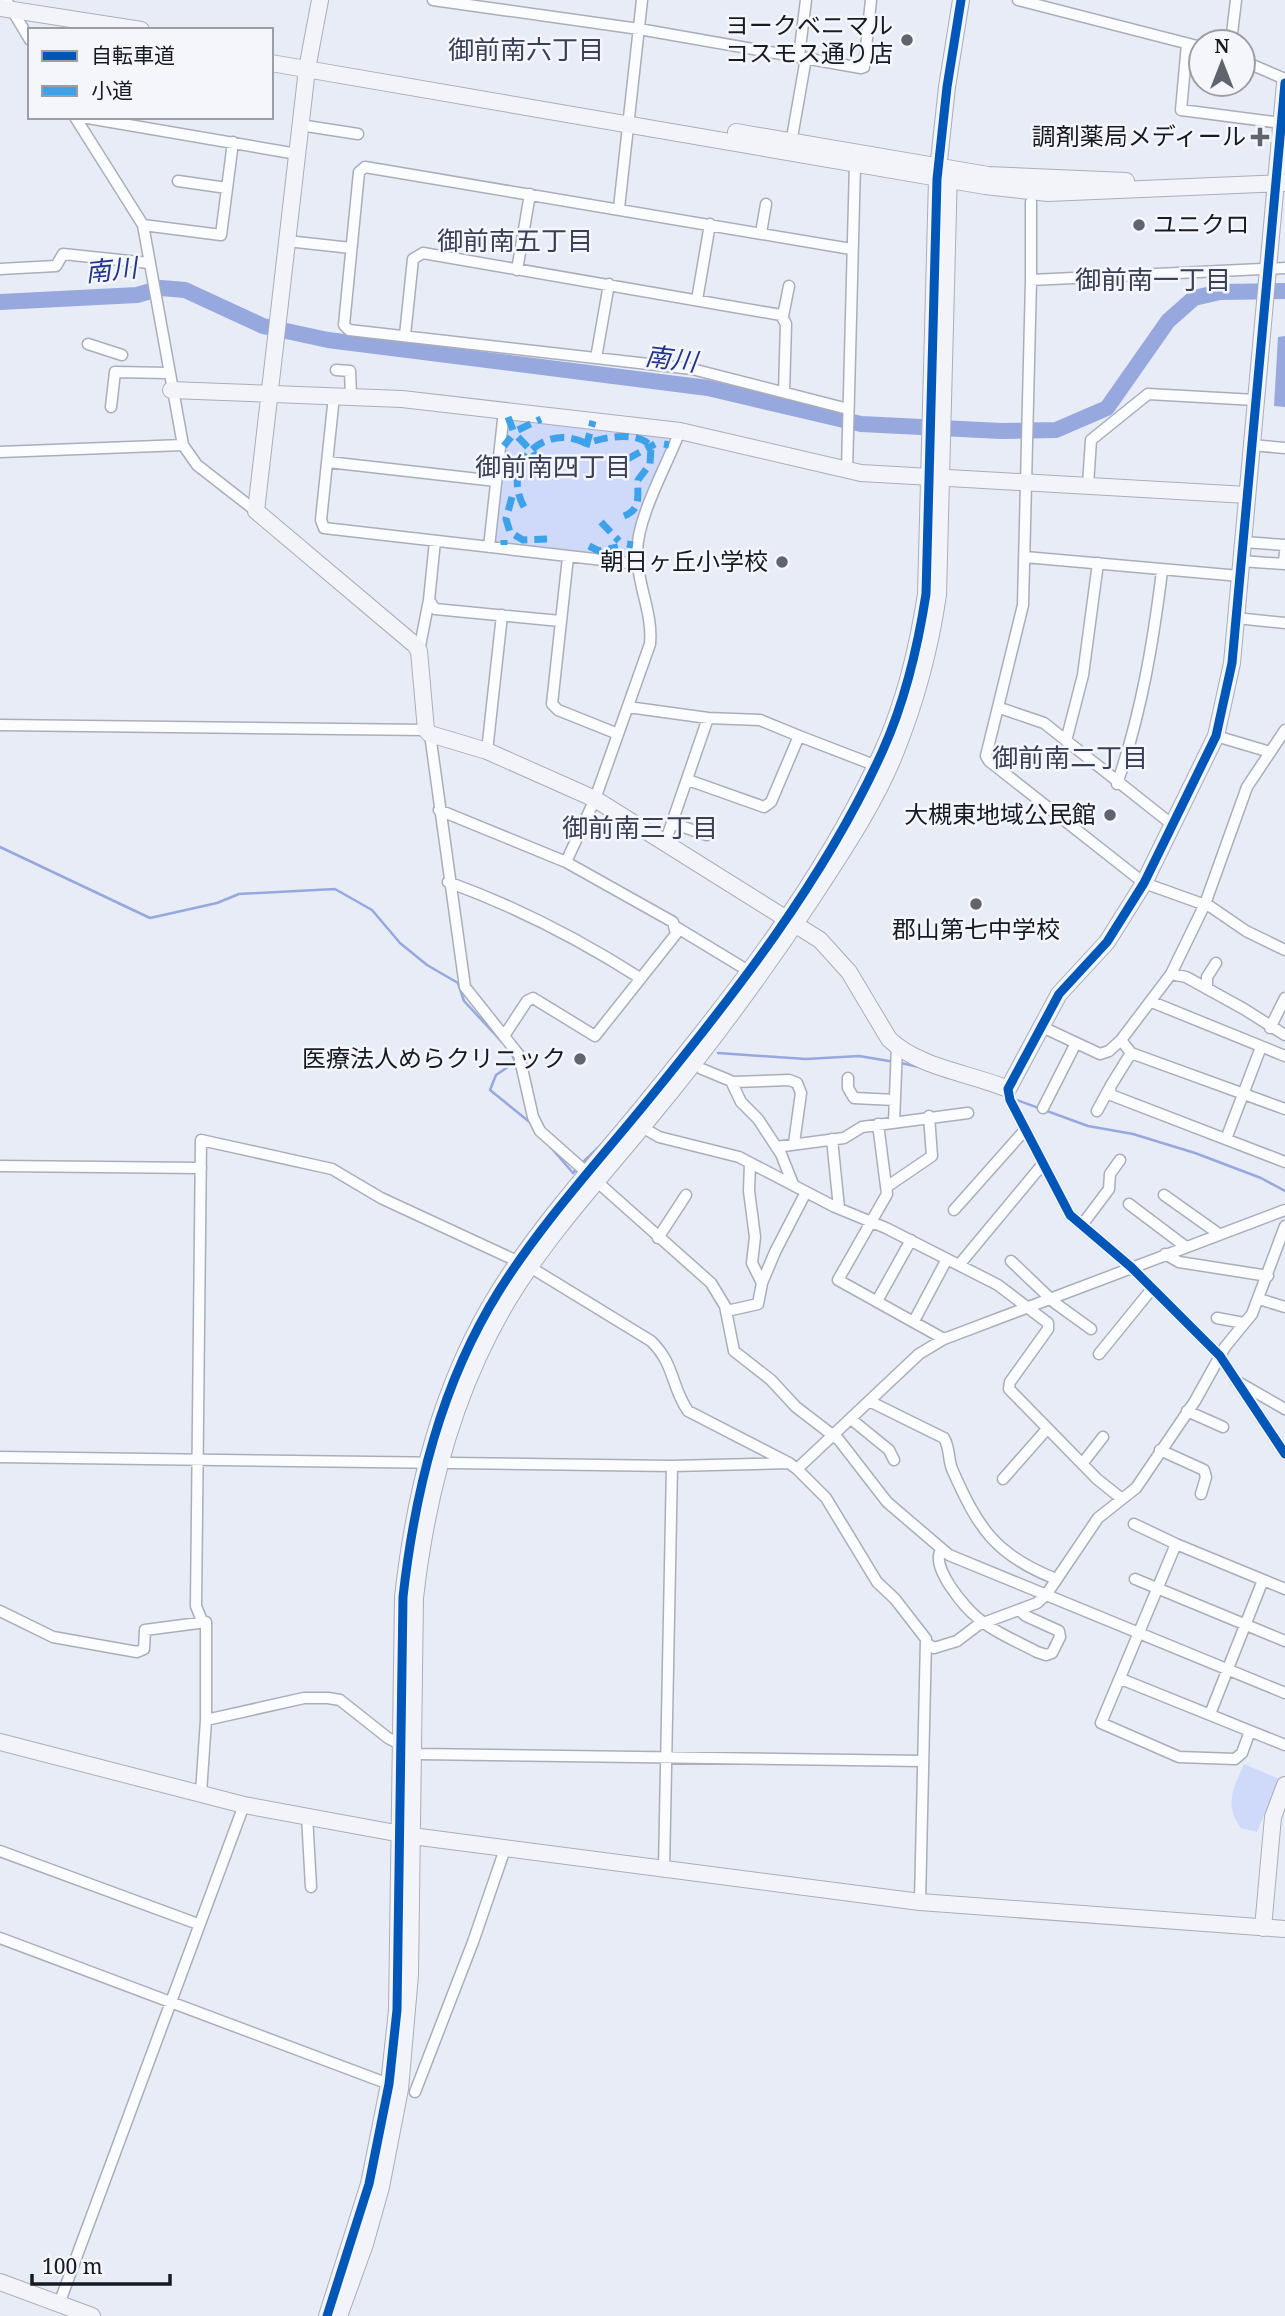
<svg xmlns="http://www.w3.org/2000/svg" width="1285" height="2316" font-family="'Noto Serif','Noto Sans JP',serif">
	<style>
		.green { fill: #cfdafa }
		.water { fill: #96a8dd }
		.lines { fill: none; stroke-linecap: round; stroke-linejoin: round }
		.stream { stroke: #96a8dd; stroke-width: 2.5 }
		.river { stroke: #96a8dd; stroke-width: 16 }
		.street-casing { stroke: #aaaeb8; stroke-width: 13 }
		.secondary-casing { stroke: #aaaeb8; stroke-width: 18 }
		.street { stroke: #fbfcfe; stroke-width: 10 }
		.secondary { stroke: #f3f4f9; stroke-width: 16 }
		.quiet { stroke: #3da2ea; stroke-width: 7; stroke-dasharray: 14 7; stroke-linecap: butt }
		.cycleway-casing { stroke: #f4f6fb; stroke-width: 13 }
		.cycleway { stroke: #0057b8; stroke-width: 9 }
		.poi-dot { fill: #60646d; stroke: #f4f6fb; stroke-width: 2.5 }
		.labels { text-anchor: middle; stroke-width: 5; stroke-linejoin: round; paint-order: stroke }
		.poi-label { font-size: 24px; fill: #171a23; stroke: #f4f6fb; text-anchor: end }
		.neighbourhood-label { font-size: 26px; fill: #394056; stroke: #f4f6fb }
		.water-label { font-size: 26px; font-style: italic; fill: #24368a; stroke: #f4f6fb }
	</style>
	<rect width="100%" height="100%" fill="#e7ecf7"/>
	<path class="green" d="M509,415l162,21 -33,82 -7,36 -3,3 -132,-14 -2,-6z
		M1244,1764l35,15 -22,53 -16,-4c-17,-23 -8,-39 3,-64z"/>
	<path class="water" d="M1285,336v71l-11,-1 4,-69z"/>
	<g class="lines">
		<path class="stream" d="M0,847l150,71 67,-15 22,-9 96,-5 37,21 28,33 27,22 31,18 6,18 39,42
			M718,1053l88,6 53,-3 36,6
			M512,1054l3,8 -19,13 -6,15 42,34
			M901,1063l18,4
			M1014,1099l74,27 45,8 62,19 66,25 24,13
			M547,1143l26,30 4,-4
			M581,1164l23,-22"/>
		<path class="river" d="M0,302l137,-7 24,-7 24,2 78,36 65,14 380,48 153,36 140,7 55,-1 51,-22 61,-87 26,-23 26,-6 65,-1"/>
		<g class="street-casing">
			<path id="street" d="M6,0l24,40
				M433,0l206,29 222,39 3,-1 7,-67
				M1018,0l183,47
				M1231,42l5,-42
				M1187,44l-6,66 100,13
				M799,56l7,-56
				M1243,61l42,18
				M75,117l68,108 40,220 14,20 59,46
				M82,117l215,37
				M300,125l58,9
				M793,132l13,-74
				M178,181l49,7
				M619,208l23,-208
				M143,225l78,10 12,-93
				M761,233l5,-29
				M287,241l64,7
				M1285,268l-254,12 -8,325 -37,151 3,5 155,122 67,24 35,24 39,19
				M0,269l56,-3 7,-12 86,9
				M517,270l13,-76
				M1031,280v-78
				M697,300l13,-76
				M783,316l6,-30
				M405,335l8,-76 10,-6 358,62 5,9 -2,68
				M88,344l34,11
				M596,358l13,-74
				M336,370l14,1 1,25
				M334,396l-13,124 3,8 314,36
				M111,407l4,-35 53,1
				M848,409l-156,-40 -343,-39 -5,-5 15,-153 6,-5 486,82
				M1251,445l34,3
				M0,452l183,-7
				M328,462l168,19
				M847,470l8,-306
				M1088,485l3,-45 57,-46 107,6
				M435,541l-6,59 6,9 125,12
				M1243,542l42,3
				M489,547l15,-136
				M568,557l-16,147 6,6 60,24
				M1025,557l215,19
				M1241,561l43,3 1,-12
				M1236,618l49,5
				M419,651l10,-51
				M628,707l80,11 52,2 39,16 -28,66 -7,5 -76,-27
				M1000,708l44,15 130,103
				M0,725l426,5
				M430,734l35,253 54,68 14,62 7,14 171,152 14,23 9,45 37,29 25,27 43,33 48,62 62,53 336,138
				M799,736l70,27
				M1216,736l54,16
				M1066,741l17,-66 15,-112
				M487,751l15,-136
				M1117,784c24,-70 36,-140 45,-213
				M439,810l127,52 107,60 3,12 -81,102 -62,-38 -6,3 -23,35
				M672,823l35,12
				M665,843l43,-125
				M566,862l29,-63 55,-155c3,-32 -13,-59 -13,-91 0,-36 30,-88 43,-122
				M448,882c69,25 131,57 192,96
				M676,927l66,40
				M1171,974l15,3 58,32 41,26
				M1207,989v-12l9,-14
				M1152,1002l133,54
				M1040,1026l60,28 9,-3 12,-11 50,-66 34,-70 42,-117 38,-57
				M1270,1028l15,-30
				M1121,1040l10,13 -21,34 1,8 174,67
				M1131,1053l154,56
				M702,1069l29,12 10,21 17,17 23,35 12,30
				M848,1078v10l6,10 41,2
				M733,1082l56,-2 8,3 4,10 -7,50
				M1008,1089l2,11 60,115 61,52 89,89 65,98
				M1043,1108l33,-65
				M1097,1111l12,-22
				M894,1122l3,-76
				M878,1124l9,70 -49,86 106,59
				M642,1127l17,10 80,20 96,50 51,21 112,57 50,38v6l-38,53 -1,7 88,90 25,20
				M832,1139l7,69
				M1226,1139l35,-92
				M776,1147l68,-9 18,-11 106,-14
				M750,1163l-1,28 6,46 -3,26 10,20
				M0,1166l201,2
				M888,1186l44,-30 -3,-40
				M1164,1195l55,39
				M1129,1204l57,43
				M954,1210l71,-80
				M1082,1225l27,-36 1,-15 10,-14
				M658,1238l28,-43
				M1165,1254l14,8 89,14
				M1011,1261l44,42 36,26
				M959,1265l83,-100
				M1259,1299l26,8
				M877,1301l34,-61
				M727,1311l31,-7 4,-21 13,-31 31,-60
				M1217,1318l27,5
				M914,1321l33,-62
				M1099,1354l52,-64
				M1236,1381l49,28
				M869,1401l75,37c6,10 4,21 8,31 26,59 43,86 104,110
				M1187,1411l36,16
				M851,1419l38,31 5,10
				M1160,1450l44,20 2,7 -5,17
				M0,1457l672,9 117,-3 8,6 122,-115 25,-15 341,-129
				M1082,1464l21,-27
				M797,1469l29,29 51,84 18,17 31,40 -6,263
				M1003,1479l44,-50
				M1134,1524l42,20
				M941,1550c-11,17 24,58 38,69 16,14 40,23 58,33l9,3 6,-2 8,-16 -1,-6 -33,-15 -7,-6
				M1135,1579l150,62
				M0,1611l53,26 84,15 7,-3 1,-19 61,-8v98l-5,73
				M202,1621l-6,-15 5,-466 131,29 49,29 149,69 121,74c24,23 20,46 37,70l101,52
				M926,1643l8,5 23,-7 21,-16 59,-22 9,-8 52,-77 38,-30 59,-87 30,-54 27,-33 33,-88
				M1121,1679l164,66
				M1210,1714l53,-134
				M206,1720l98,-22h24l12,2 48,38 31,16 504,7
				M1250,1731l-8,22 -7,6 -56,-2 -78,-34 75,-179 109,45
				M307,1816l4,71
				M0,1851l198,73
				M664,1869l8,-403
				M0,1938l394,148
				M415,2092l58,-150 32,-93
				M59,2304l185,-499"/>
		</g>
		<g class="secondary-casing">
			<path id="secondary" d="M320,0l-13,69 -51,442 159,134 4,6 7,79 4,4 57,17 108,48 225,141 29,32 40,67c30,29 81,34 119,50l51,-95 48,-52 37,-59 72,-147 16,-73 53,-580
				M0,8l141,22
				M271,63l714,123 63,7 237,-10
				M736,132l252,43 138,6
				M171,390l231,9 278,32 181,42 386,22
				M0,1742l244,63 168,31 508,66 365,27
				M1263,1928l10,-111 12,-32
				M0,2282l92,34
				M327,2316l42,-132 20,-100 8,-74 6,-413c12,-107 38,-213 96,-306 42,-67 96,-126 146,-187 89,-109 180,-225 238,-354 22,-49 35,-104 43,-156l11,-415 10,-92 14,-87
				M339,2316l26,-72 16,-57 19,-98 10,-114 5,-377c12,-106 39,-209 95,-301 40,-65 93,-122 142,-182 58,-70 111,-142 161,-218 30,-46 63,-95 83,-146 20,-50 34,-102 42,-156l11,-425"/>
		</g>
		<use href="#street" class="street"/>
		<use href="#secondary" class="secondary"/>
		<path class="quiet" d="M508,417l5,13
			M518,430l23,-11
			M518,437l19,20
			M594,441c17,-5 47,-9 57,6l-1,17 -12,16c-1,16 4,29 -14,36
			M664,444l5,1
			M504,446l7,-9
			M586,447l7,-26
			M609,469l46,-25
			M512,497l-6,22 4,13 13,8 24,-1
			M524,507c-24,-43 21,-86 63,-63
			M601,522l18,19
			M627,544l6,1
			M504,545v-5
			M589,546l10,5 19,-4"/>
		<g class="cycleway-casing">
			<path id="cycleway" d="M1285,83l-53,580 -16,73 -72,147 -37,59 -48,52 -51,95 2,11 60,115 61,52 89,89 65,98
				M327,2316l42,-132 20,-100 8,-74 6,-413c12,-107 38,-213 96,-306 42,-67 96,-126 146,-187 89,-109 180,-225 238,-354 22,-49 35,-104 43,-156l11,-415 10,-92 14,-87"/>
		</g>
		<use href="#cycleway" class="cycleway"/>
	</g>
	<g class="poi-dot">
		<circle cx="907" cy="40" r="7"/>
		<path d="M1256.5 126.5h7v7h7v7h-7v7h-7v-7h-7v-7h7z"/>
		<circle cx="1139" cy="225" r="7"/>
		<circle cx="782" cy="562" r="7"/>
		<circle cx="1110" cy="815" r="7"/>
		<circle cx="976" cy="904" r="7"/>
		<circle cx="580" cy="1059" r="7"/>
	</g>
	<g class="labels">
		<g class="poi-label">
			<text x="893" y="34">ヨークベニマル<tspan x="893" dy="28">コスモス通り店</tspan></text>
			<text x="1246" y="145">調剤薬局メディール</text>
			<text x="1153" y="233" text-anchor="start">ユニクロ</text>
			<text x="768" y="570">朝日ヶ丘小学校</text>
			<text x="1096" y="823">大槻東地域公民館</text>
			<text x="976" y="938" text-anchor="middle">郡山第七中学校</text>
			<text x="566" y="1067">医療法人めらクリニック</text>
		</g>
		<g class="neighbourhood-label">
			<text x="526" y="59">御前南六丁目</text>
			<text x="515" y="250">御前南五丁目</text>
			<text x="1153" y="289">御前南一丁目</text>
			<text x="553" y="476">御前南四丁目</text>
			<text x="1070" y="767">御前南二丁目</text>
			<text x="640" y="837">御前南三丁目</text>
		</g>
		<g class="water-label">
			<text transform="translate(111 270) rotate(-6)" y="9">南川</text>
			<text transform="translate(671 359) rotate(7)" y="9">南川</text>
		</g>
	</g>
	<rect x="28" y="28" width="245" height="91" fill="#f4f6fb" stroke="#9c9ea5" stroke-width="2"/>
	<rect x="42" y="51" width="35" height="10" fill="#0057b8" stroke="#9c9ea5" stroke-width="2"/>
	<text x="91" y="63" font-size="21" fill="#171a23">自転車道</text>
	<rect x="42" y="86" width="35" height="10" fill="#3da2ea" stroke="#9c9ea5" stroke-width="2"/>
	<text x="91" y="98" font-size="21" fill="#171a23">小道</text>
	<g transform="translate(1222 63)"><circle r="33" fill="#f4f6fb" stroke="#9c9ea5" stroke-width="2"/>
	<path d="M0-5L12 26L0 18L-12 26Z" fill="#60646d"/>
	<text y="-10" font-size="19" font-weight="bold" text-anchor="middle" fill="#171a23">N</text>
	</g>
	<path d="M32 2274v10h138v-10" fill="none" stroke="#171a23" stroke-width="3.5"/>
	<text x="42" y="2274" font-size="21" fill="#171a23" stroke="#f4f6fb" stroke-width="5" paint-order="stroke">100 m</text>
</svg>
